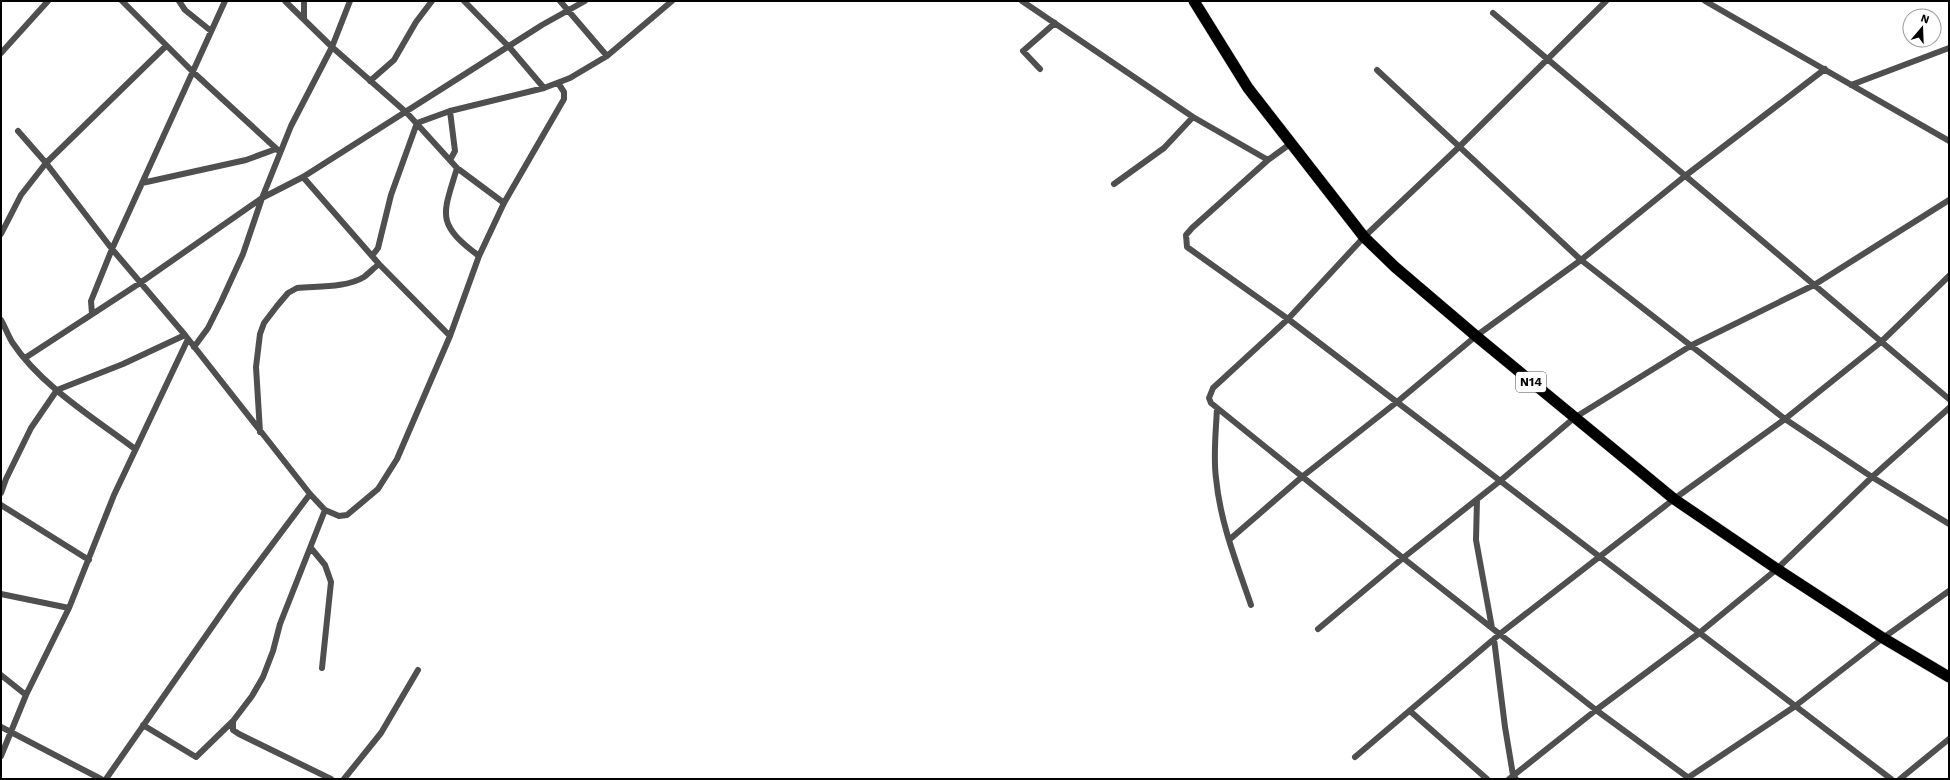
<svg xmlns="http://www.w3.org/2000/svg" width="1950" height="780" font-family="'Work Sans',sans-serif">
	<style>
		.lines { fill: none; stroke-linecap: round; stroke-linejoin: round }
		.trunk-casing { stroke: #dbdbdb; stroke-width: 12 }
		.minor { stroke: #4f4f4f; stroke-width: 6 }
		.trunk { stroke: #000; stroke-width: 11 }
		.labels { text-anchor: middle; stroke-width: 3; stroke-linejoin: round; paint-order: stroke }
		.shield { fill: #fff; stroke: #4c4c4c; stroke-width: 1 }
		.shield-label { font-size: 12px; font-weight: bold; fill: #000 }
	</style>
	<rect width="100%" height="100%" fill="#fff"/>
	<g class="lines">
		<g class="trunk-casing">
			<path id="trunk" d="M1194,1l54,87 116,149 31,30 81,69 198,163 103,70 106,69 66,39"/>
		</g>
		<path class="minor" d="M122,1l71,71 87,80
			M179,1l6,9 26,21
			M285,1l47,46 75,66 50,55 47,35
			M464,1l46,47 34,40
			M560,1l47,55
			M1022,1l171,116 75,43
			M1606,1l-147,146 -95,90 -76,82 -75,69 -4,10 2,5 192,155 193,152 94,69
			M1705,1l244,140
			M1493,13l456,386
			M304,18v-17
			M1,53l47,-52
			M1040,69l-17,-18 32,-28
			M1377,70l204,190 204,159 87,58 77,47
			M370,81l24,-21 22,-38 16,-21
			M1851,85l98,-37
			M18,131l28,32 66,86 73,86 125,159 15,16 14,6 8,-1 31,-26 19,-30 53,-123 29,-80 25,-53 60,-104v-7l-6,-9
			M1290,144l-22,16 -76,68 -6,7 1,12 101,72 603,460
			M450,160l5,-9 -5,-40
			M457,168c-14,47 -22,55 22,88
			M303,177l76,87 71,72
			M142,183l104,-23 30,-11
			M1114,184l50,-36 29,-31
			M1,234l20,-39 25,-32 120,-117
			M372,256l6,-8 13,-53 26,-72 33,-12 94,-23 26,-10 37,-22 65,-55
			M92,314l-1,-13 21,-52 113,-248
			M1,320c4,7 7,15 11,22 29,44 82,76 123,107
			M194,347l14,-19 13,-26 22,-48 19,-56 29,-72 41,-79 18,-46
			M25,358l115,-75 122,-85 41,-21 239,-152 43,-24
			M1217,408c-1,23 -4,48 -1,70 4,44 21,86 35,127
			M260,432l-4,-65 4,-33 4,-11 13,-17 11,-13 9,-5c21,-2 49,0 67,-11 5,-4 10,-9 15,-13
			M1,493l5,-14 25,-51 26,-38 66,-26 62,-29
			M1477,500l-1,40 16,88
			M1,505l88,55
			M325,510l-45,114 -7,27 -10,26 -11,19 -19,25v9l6,4 92,45
			M1229,540l74,-64 94,-74 79,-66 105,-76 104,-84 140,-107
			M311,548l14,17 6,17 -9,86
			M1,594l68,14
			M1318,629l85,-71 97,-77 74,-63 118,-73 122,-60 135,-85
			M1494,639l11,88 8,48 3,4
			M1,675l25,20
			M1410,711l77,68
			M143,725l53,32 37,-36
			M1,727l100,52
			M1,756l25,-61 43,-87 45,-113 74,-156
			M1355,757l146,-124 173,-134 111,-80 96,-77 68,-66
			M106,779l129,-185 75,-100
			M344,779l37,-46 37,-63
			M1509,779l87,-69 102,-76 79,-65 95,-92 77,-69
			M1686,779l108,-72 89,-69 66,-47
			M1900,779l49,-40"/>
		<use href="#trunk" class="trunk"/>
	</g>
	<g class="labels">
		<rect class="shield" x="1516" y="372" width="30" height="20" rx="3"/>
		<g class="shield-label">
			<text x="1531" y="386">N14</text>
		</g>
	</g>
	<rect width="1950" height="780" fill="none" stroke="#000000" stroke-width="4"/>
	<g transform="translate(1922 28) rotate(19)"><circle r="19" fill="#ffffff" stroke="#999999"/>
	<path d="M0-3L7 15L0 10L-7 15Z" fill="#000000"/>
	<text y="-6" font-size="11" font-weight="bold" text-anchor="middle" fill="#000000">N</text>
	</g>
</svg>
